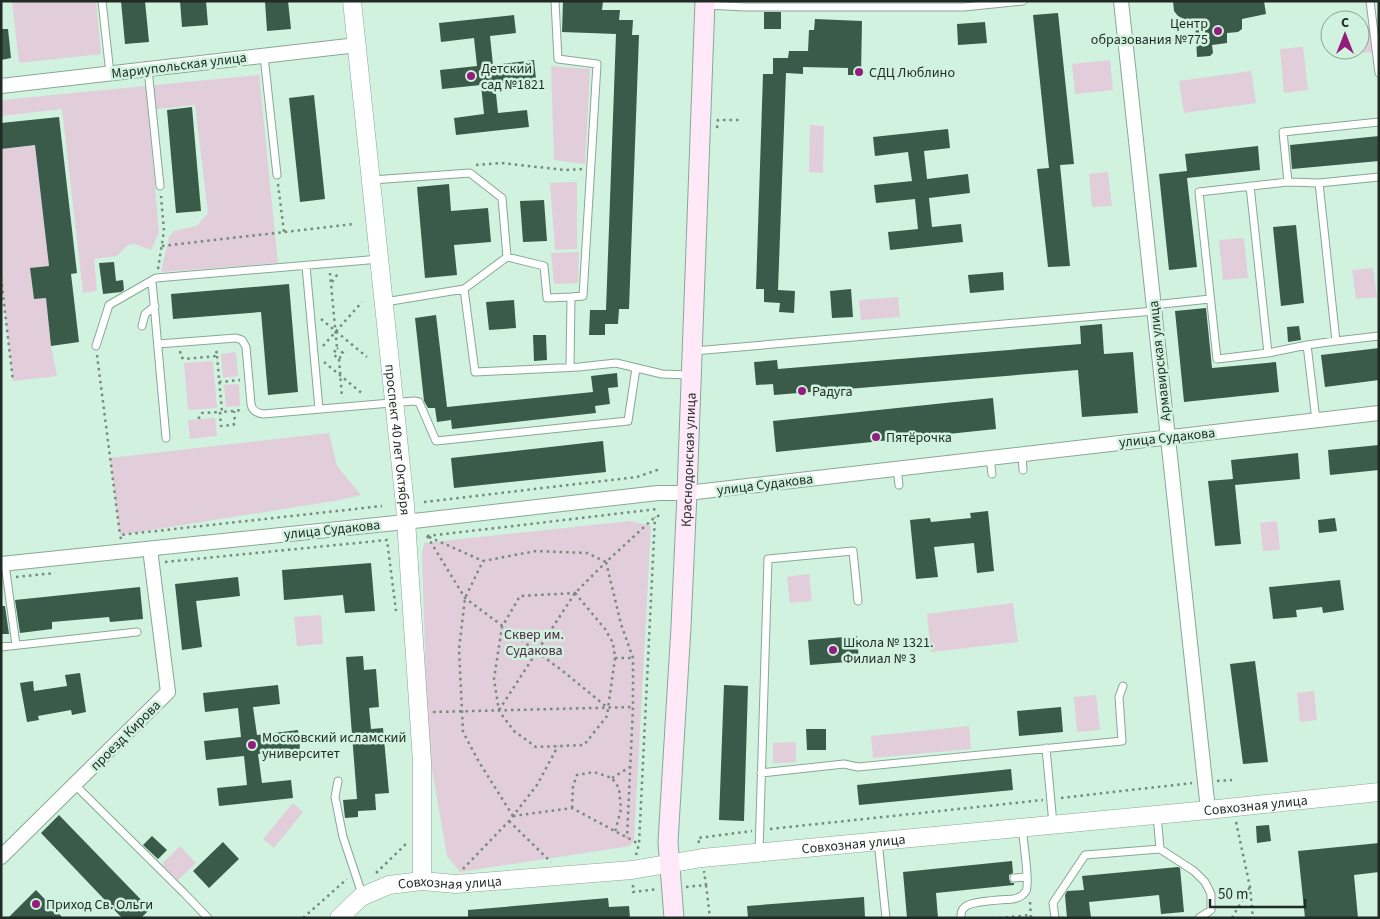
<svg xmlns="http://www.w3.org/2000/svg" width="1380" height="919" font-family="'Source Sans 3',sans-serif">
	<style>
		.green { fill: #e2cddb }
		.building { fill: #3a5b4a }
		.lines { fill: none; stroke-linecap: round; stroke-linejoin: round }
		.service-casing { stroke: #88a896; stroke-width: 9 }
		.minor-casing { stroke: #88a896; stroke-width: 16 }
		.tertiary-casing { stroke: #88a896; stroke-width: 19 }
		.secondary-casing { stroke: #88a896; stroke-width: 21 }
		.path { stroke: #758b7e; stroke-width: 2.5; stroke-dasharray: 2.5 4; stroke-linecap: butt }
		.service { stroke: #fff; stroke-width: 7 }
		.minor { stroke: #fff; stroke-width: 14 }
		.tertiary { stroke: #fff; stroke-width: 18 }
		.secondary { stroke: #ffe9f9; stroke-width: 19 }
		.poi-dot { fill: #921d7c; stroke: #d1f2df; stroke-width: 2 }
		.labels { text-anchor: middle; stroke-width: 5; stroke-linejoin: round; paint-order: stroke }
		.poi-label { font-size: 14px; fill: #1f2b24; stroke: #d1f2df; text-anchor: start }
		.street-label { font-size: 14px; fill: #1f2b24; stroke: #d1f2df }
		.park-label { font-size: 14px; fill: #532848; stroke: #d1f2df }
	</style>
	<rect width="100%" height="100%" fill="#d1f2df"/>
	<path class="green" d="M12,1h84l5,53 -82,9z
		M1369,25l3,27 -18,2 -1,-4h7v-24z
		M1303,47l5,43 -24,3 -4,-44z
		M1110,60l3,30 -38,4 -3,-30z
		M551,66l39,3 -5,95 -31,-4z
		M1251,71l5,32 -72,10 -5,-32z
		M259,75l19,188 -117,9 8,-35 5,-6 23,-5 11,-13 -13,-108 -47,5 11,122 -8,18 -16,-6 -7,1 -11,11 -23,3 3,32 -14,2 -21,-184 -61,7v-16z
		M810,125l14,1 -1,47 -14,-1z
		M35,145l14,121 -19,3 4,30 12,-1 5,48 6,30 -44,5 -12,-103v-129z
		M1108,172l4,34 -20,1 -3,-33z
		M577,182v67l-22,1 -5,-67z
		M1244,238l4,40 -25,2 -4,-40z
		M579,252l-1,31 -24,1 -3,-31z
		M1373,268l4,29 -21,2 -4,-29z
		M898,297l2,20 -39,3 -2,-20z
		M236,352l2,24 -15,2 -2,-24z
		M213,361l4,47 -29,2 -4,-47z
		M239,384l1,22 -14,1 -2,-22z
		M215,418l2,18 -27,3 -2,-19z
		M329,433l8,33 24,29 -21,5 -220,35 -10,-77z
		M630,521l21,5 -17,314 -4,6 -170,26 -13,-16 -19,-110 -6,-191 2,-12z
		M1277,521l3,29 -17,1 -3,-28z
		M809,574l3,27 -22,2 -3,-26z
		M1013,603l5,39 -87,10 -4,-38z
		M321,615l2,29 -26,2 -3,-29z
		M1314,691l3,29 -17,2 -3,-29z
		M1096,695l4,35 -23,2 -3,-35z
		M969,726l2,23 -98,9 -2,-22z
		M796,742v20l-23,1v-20z
		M293,803l10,9 -29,36 -11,-9z
		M180,846l16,17 -18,17 -16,-16z"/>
	<path class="building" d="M121,1h24l4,41 -24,2z
		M180,1h26l2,24 -26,2z
		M265,1h23l3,28 -24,2z
		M563,1h40l-1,9h18l-1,10h14l-1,15h7l-10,274h-10l-1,15h-13v11h-16l1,-25h16l10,-276 -54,-2z
		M1173,1h91l2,13 -24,5v10l-4,3 -11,1v10l-15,2 1,8 -3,3 -13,1 -2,-38h-11l-6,-3 -4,-5z
		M764,12h17v17h-17z
		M1058,13l16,151 -14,1 10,101 -22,1 -11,-98 12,-1 -16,-153z
		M514,15l2,18 -26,3 3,29 41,-5 2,19 -41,5 3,29 29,-3 2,17 -73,8 -2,-17 30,-4 -3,-29 -39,4 -2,-19 37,-4 -3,-28 -33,4 -2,-19z
		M815,19l47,2 -1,54h-13v-7l-45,-1v7l-17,-1 -8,217 17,1 -1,22 -15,-1 1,-9 -16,-1v-13h-8l7,-215h10v-16h15l1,-7h19l1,-21h5z
		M985,22l2,21 -29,2 -1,-21z
		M1,29h7l3,29 -10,2z
		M314,95l11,104 -25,3 -11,-104z
		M192,107l9,104 -25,2 -9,-103z
		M59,117l18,156 -6,1 8,68 -28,4 -5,-48 -12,1 -4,-31 19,-2 -14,-121 -34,4v-26z
		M948,129l2,19 -26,3 3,28 41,-5 2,19 -41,5 3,29 29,-3 2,18 -73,8 -2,-18 30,-3 -3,-30 -39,4 -2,-18 38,-4 -4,-29 -33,4 -2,-19z
		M1379,136v25l-87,8 -2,-24z
		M1258,146l2,24 -73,8 10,89 -28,3 -10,-96 28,-3 -2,-17z
		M449,184l2,27 37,-3 3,34 -37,3 3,30 -32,3 -8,-91z
		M544,200l3,41 -24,1 -3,-41z
		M1296,225l8,78 -23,3 -8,-79z
		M114,262l2,19 7,-1 1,10 -3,2 -18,2 -4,-31z
		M1003,272l1,18 -34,3 -2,-18z
		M289,284l9,108 -30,3 -7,-83 -88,7 -2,-25z
		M851,289l2,28 -21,1 -2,-27z
		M514,300l2,28 -27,2 -3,-28z
		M1206,308l6,60 64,-6 3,30 -95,10 -9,-91z
		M436,315l11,92 146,-15 -2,-16 26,-3 1,14 -10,1 2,16 -15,2 1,7 -144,16 -1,-9 -14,2 -2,-14h-7l-4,-7 -9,-83z
		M1102,324l2,30 29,-2 5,61 -56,4 -4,-47 -304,25 -1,-11 -17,1 -2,-23 23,-2 1,9 303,-25 -1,-18z
		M1299,326l2,14 -13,2 -1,-15z
		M533,335h13l1,25 -13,1z
		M1379,348v32l-54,7 -4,-32z
		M993,398l3,31 -220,23 -3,-31z
		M603,441l3,31 -152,16 -3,-30z
		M1379,445v25l-49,5 -2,-25z
		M1298,453l2,26 -65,6 6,59 -26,2 -7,-65 25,-2 -2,-19z
		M988,511l6,60 -17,2 -3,-30 -40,4 4,30 -22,2 -6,-59 20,-2 1,4 40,-4 -1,-5z
		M1335,518l2,13 -18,2 -1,-13z
		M371,563l4,48 -30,2 -2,-18 -59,5 -2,-30z
		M238,577l2,19 -44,5 6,46 -20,3 -7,-66z
		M1340,580l4,30 -21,3 -1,-6 -26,3 1,7 -24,2 -4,-32z
		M140,587l3,32 -33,3 -1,-5 -57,5v7l-32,4 -5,-33z
		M1,606h4l4,28h-8z
		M857,636l2,25 -49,4 -2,-25z
		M363,656l1,14 12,-1 3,38 -10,1 2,21 12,-1 6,65 -14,1 1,16 -18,1v6l-13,1 -2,-18 14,-1 -11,-142z
		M1255,661l13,101 -25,2 -13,-100z
		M80,673l6,39 -14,3 -1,-5 -33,6 1,4 -12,2 -7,-39 13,-2 1,10 33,-5 -2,-11z
		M278,685l2,19 -27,3 4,28 41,-5 2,19 -42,5 4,29 29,-3 2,18 -74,8 -2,-18 30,-3 -3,-29 -38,4 -2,-19 37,-4 -3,-29 -33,4 -2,-19z
		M724,685l24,1 -4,135 -25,-1z
		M1061,707l2,25 -44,4 -2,-25z
		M806,729h20v21h-19z
		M1011,769l2,21 -154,15 -2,-20z
		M59,815l91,94 -9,9h-19l-81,-85z
		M1269,825l2,16 -14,2 -1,-17z
		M152,836l15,14 -9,9 -15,-14z
		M223,842l16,17 -30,29 -16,-17z
		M1379,843v29l-25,3 4,43h-53l-7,-67z
		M1012,861l1,12 -4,2v4l2,4h3v2l-78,8 2,25h-31l-4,-46z
		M1178,867l2,1 4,44 -23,2 -2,-19 -70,7 2,16h-24l-2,-23 2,-4 17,-1 -2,-14z
		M36,890l27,28h-55z
		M864,897l1,21h-117l-1,-12z
		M608,898l1,9 20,-1 1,12h-162v-8z"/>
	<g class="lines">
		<g class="service-casing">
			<path id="service" d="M102,1l8,73
				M555,1l3,58 39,5 -14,232 -12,1
				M1370,1l9,72
				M705,5l40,2h219l59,-6
				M264,56l13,119
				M148,69l12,117
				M372,180l98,-7 32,25 5,59 -43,32
				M1288,182l-89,10 18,167 51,-6 39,-8
				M1319,183l60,-6
				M1250,186l18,167
				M507,257l37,9 3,32 24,-1 -1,70
				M306,266l13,143
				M152,281l14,157
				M385,302l79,-13 11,83 104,-5 37,-4 46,11 27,1
				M1153,305l57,-6
				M142,326l3,-12 10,-8
				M1336,341l43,-5
				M158,344l78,-6 6,2 4,7 5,57c1,7 6,9 12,10l151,-13 5,1 17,39 192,-20 8,-53
				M96,346l13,-41 47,-27 224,-19
				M694,351l460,-40
				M1316,420l-9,-75 29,-4 -17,-158 -31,-1 -5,-50 96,-10
				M1022,454l1,16
				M990,458l2,16
				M897,468l2,17
				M5,564l11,81
				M1,647l136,-15
				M1046,748l7,76
				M761,773l83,-9 14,3 264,-26 -3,-44 4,-11
				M338,781l-3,16 8,40 17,51 1,8
				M75,785l109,108 24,25
				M1157,815l3,34
				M878,841l8,77
				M759,852l9,-293 85,-8 5,50
				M1014,878l13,-1
				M961,918c0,-5 0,-8 4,-11 6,-6 38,-7 48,-8 6,-1 10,-3 13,-8 4,-8 -3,-52 -4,-64
				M1055,918l-2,-15 32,-48 75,-6 34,22 11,11 6,12v16l-12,8"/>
		</g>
		<g class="minor-casing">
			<path id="minor" d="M1121,1l87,809
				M1,86l356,-41
				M1,564l404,-42 253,-29h29l692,-80
				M1,857l167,-165 -18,-143"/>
		</g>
		<g class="tertiary-casing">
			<g id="tertiary">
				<path id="s1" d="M352,1l53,504 17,257v119"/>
				<path id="s2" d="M339,918l22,-21 28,-12 33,-4 34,3 176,-14 70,-12 506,-48 171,-18"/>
			</g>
		</g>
		<g class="secondary-casing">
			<g id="secondary">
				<path id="s3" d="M674,918l-6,-76 13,-215 6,-134 18,-492"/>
			</g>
		</g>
		<path class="path" d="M717,128l1,-8h23
			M476,165l25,-2 64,7 18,-1
			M278,184l6,48
			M162,246l192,-22
			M158,269l6,-38 -3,-35
			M330,273l7,75 -4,6 6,5 4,-6 -6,-5
			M1,278l12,103
			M332,282l7,-10
			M321,319l46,38
			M323,346l39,-44
			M180,351l1,6 3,2 33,-3 -1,-8
			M97,355l23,180
			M217,356l5,56 20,-2
			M339,359l3,39
			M324,362l40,33
			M219,382l21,-2
			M220,412l1,14 12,-1 2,-2 -1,-12
			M199,419v-3l3,-3 18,-1
			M424,502l213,-25 23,-8
			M427,536l38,62 99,74 44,36
			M427,536l231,-27
			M429,537l54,24
			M121,539l-1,-4 262,-29
			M165,562l222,-22 9,71
			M606,562l15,62 12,34v49l-6,131
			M16,577l39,-4
			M575,593l30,36 8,14 2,15 -8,58 -23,29 -48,2 -22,-16 -15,-20 -5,-32 8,-52 18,-31z
			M615,658h18
			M499,710l76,-117 31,-31
			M434,713v-1l199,-5
			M612,778l18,-11
			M1217,781l15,-1
			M1061,798l131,-15
			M572,808l1,-22 4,-11 17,-3 18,6 7,10 2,21 -6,23
			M513,816l-34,-54 -16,-30 -4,-83 6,-51 18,-37 53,-10 51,2 19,9 49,-45 6,-2
			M513,816l59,-8 67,36
			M509,821l42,41
			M1236,822l14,65 3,31
			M770,829l273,-29
			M699,843l-1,-5 54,-7
			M636,855l3,-11 16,-327
			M463,869l46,-48 28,-36 21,-39
			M376,873l28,-27 3,-4
			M633,885v7l25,-3
			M706,885l4,33
			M686,887l20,-2 -2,-14
			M1030,902l1,16
			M303,918l44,-39
			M999,918l31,-3
			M1232,918l18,-31"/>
		<use href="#service" class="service"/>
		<use href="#minor" class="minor"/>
		<use href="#tertiary" class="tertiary"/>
		<use href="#secondary" class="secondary"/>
	</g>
	<g class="poi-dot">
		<circle cx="1218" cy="31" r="5"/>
		<circle cx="859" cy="72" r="5"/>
		<circle cx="471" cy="76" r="5"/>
		<circle cx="802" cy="391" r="5"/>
		<circle cx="876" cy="437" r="5"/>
		<circle cx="833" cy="650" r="5"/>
		<circle cx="252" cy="745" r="5"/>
		<circle cx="36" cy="904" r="5"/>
	</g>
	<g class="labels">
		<g class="poi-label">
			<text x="1208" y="28" text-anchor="end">Центр<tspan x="1208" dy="16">образования №775</tspan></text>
			<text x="481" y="73">Детский<tspan x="481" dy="16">сад №1821</tspan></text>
			<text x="869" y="77">СДЦ Люблино</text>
			<text x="812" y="396">Радуга</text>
			<text x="886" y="442">Пятёрочка</text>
			<text x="843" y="647">Школа № 1321.<tspan x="843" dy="16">Филиал № 3</tspan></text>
			<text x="262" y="742">Московский исламский<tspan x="262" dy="16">университет</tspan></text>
			<text x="46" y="909">Приход Св. Ольги</text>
		</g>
		<g class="street-label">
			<text transform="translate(179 65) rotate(-7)" y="5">Мариупольская улица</text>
			<text transform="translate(1159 361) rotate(-96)" y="5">Армавирская улица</text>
			<text transform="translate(1167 437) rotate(-6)" y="5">улица Судакова</text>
			<text dy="5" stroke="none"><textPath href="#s1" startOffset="441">проспект 40 лет Октября</textPath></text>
			<text dy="5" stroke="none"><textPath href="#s3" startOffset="459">Краснодонская улица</textPath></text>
			<text transform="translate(765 484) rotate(-7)" y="5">улица Судакова</text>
			<text transform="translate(332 529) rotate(-6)" y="5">улица Судакова</text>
			<text transform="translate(125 735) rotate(-45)" y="5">проезд Кирова</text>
			<text dy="5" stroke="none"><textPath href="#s2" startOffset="932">Совхозная улица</textPath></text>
			<text dy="5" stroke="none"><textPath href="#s2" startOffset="528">Совхозная улица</textPath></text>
			<text dy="5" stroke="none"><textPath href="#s2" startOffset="122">Совхозная улица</textPath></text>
		</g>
		<g class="park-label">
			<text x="534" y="639">Сквер им.<tspan x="534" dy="16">Судакова</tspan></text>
		</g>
	</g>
	<rect width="1380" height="919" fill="none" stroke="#1f2b24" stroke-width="5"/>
	<g transform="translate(1345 35)"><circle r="24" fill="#d1f2df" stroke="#8aa294"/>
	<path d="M0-4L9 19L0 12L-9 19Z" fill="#921d7c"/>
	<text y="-8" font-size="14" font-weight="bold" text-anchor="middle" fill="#1f2b24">С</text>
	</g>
	<path d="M1210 899v8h95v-8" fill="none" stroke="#1f2b24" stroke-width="2.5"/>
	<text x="1218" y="899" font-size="15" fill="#1f2b24" stroke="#d1f2df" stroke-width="4" paint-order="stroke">50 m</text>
</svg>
